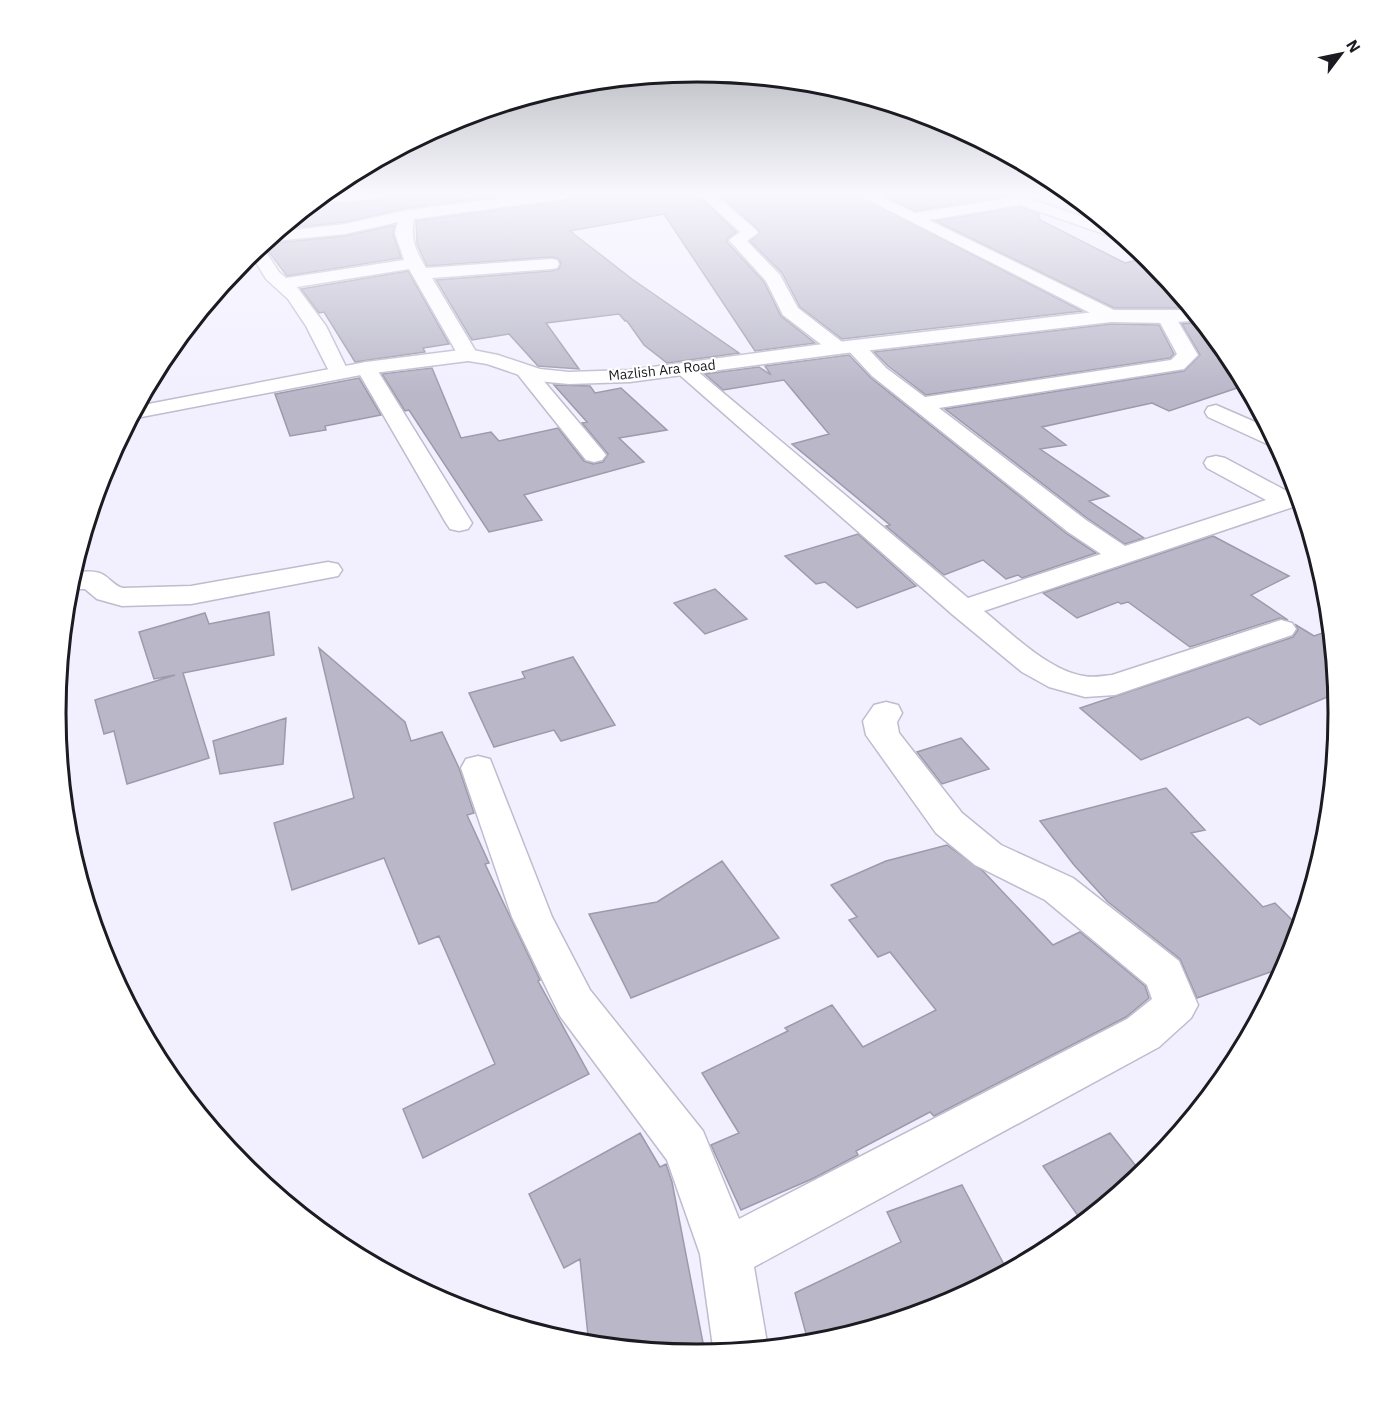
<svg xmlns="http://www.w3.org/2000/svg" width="1395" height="1427" font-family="'IBM Plex Sans',sans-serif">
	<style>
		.building { fill: #b9b7c8; stroke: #9c9aab; stroke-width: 1.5 }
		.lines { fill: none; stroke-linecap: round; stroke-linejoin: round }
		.street-casing { stroke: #bebccd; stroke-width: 3 }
		.secondary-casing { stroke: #bebccd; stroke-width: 3 }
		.street { fill: #fff; fill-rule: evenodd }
		.secondary { fill: #fff; fill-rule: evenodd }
		.labels { text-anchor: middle; stroke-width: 4.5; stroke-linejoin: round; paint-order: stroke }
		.far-street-label { font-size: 14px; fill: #1b1b21; stroke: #fff }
		.rim { fill: none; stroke: #1b1b21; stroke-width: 3 }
	</style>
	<rect width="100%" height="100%" fill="#f2f0ff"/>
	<path class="building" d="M385,195h118l-96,13 -62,14 -65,7 29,-23 67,-5z
		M573,195h125l38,37 -8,6 -1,4 37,40 17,34 34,27 -60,8 -91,-137 -94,17 62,48 107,74 -72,10 -23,-18 -17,-24h-2l-6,-7 -73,9 33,46 -41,-3 -29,-32 -37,6 -36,-60 115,-9 8,-2 2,-6 -4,-5 -6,-1 -124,9 -10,-22 -1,-23 148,-20z
		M720,195h137l225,116 -240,28 -42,-32 -18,-34 -32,-32 10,-8 -2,-4z
		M884,195h126l-95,16z
		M1020,207l19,7 1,6 85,43 24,-6 42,51h-77l-178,-87z
		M395,225l-2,9 8,24 -114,18 -24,-32 82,-8z
		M408,271l41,73 -26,4 2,4 -70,10 -31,-50 -5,1 -18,-24z
		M1202,322l29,35 15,28 -77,26 -17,-8 -110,24 24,18 -26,4 69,47 -20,5 55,37 -19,6 -38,-26 -142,-109 239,-38 16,-16 -18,-31z
		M1111,324l48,1 15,29 -4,4 -244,37 -38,-29 -14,-14z
		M849,355l22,23 196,156 29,19 -74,25 -4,-3 -12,4 -23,-19 -39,15 -58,-49 4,-1 -98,-81 37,-10 -45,-54 -61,10 -18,-16 54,-7 12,8 -6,-9z
		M432,368l29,70 30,-6 8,9 59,-13 26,33 9,3 10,-2 5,-8 -26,-31 5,-1 -33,-37 36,1 5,7 26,-5 46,42 -48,8 25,24 -120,33 18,25 -53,12 -80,-122 -4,1 -23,-37z
		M359,378l22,37 -56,11 1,4 -36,6 -15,-42z
		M858,534l58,52 -59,22 -32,-26 -9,2 -31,-28z
		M1213,536l76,40 -38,19 37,25 -8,-2 -90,29 -62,-45 -7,2 -3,-2 -41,16 -34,-25z
		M715,589l32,30 -42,15 -31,-31z
		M269,612l5,43 -91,18 26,85 -82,26 -13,-53 -10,3 -9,-34 80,-25 -21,4 -15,-47 66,-19 4,11z
		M1296,625l18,11 17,-6 6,63 -77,32 -12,-8 -107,43 -61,-52 213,-71 5,-7z
		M319,648l86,74 6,19 31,-9 17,36 15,45 -7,2 22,48 -4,1 55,116 -2,1 51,93 -166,84 -20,-49 92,-45 -56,-128 -20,8 -35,-86 -92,32 -18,-67 80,-25z
		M573,657l42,68 -54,16 -7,-11 -60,17 -25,-54 56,-15 -3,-6z
		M286,718l-3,46 -63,10 -7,-33z
		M961,738l28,31 -47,15 -25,-32z
		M1166,788l39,42 -14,3 72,74 12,-4 25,25 -13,38 -90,32 -17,-39 -72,-57 -34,-37 -34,-44z
		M947,845l36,26 70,74 27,-13 65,54 4,12 -23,19 -192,99 -4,-4 -74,39 2,4 -44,23 -73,32 -30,-65 28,-12 -37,-60 86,-42 -3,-3 47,-23 31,42 73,-37 -46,-58 -12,5 -29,-37 8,-3 -26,-32 55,-24z
		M722,861l57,77 -148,60 -42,-84 68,-12z
		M640,1133l20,34 6,-3 6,18 32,166 -25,6 -90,-9 -9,-86 -16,9 -35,-74z
		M1110,1133l33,42 -60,48 -40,-57z
		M962,1185l46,87 -65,35 -121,36 -13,2 -14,-52 106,-51 -14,-30z"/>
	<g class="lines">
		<g class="street-casing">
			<path id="street" d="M383,195l-7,4 -65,5 10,-8z
				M525,195h46l-7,4 -150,20c-4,20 2,32 12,49l125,-9 6,1 2,4 -2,4 -6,1 -119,9 46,77 -3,4h-14l-3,-4 -49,-86 -112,18 29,39 23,47 -3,4 -7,2 -7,-2 -26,-51 -18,-27 -22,-20 -15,-25 11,-8 17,26 7,6 118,-18 -9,-27 3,-11 -53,12 -80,8 12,-10 68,-8 62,-14z
				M700,195h16l40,35 2,3 -11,8 33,34 18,33 48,37 9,-5 7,2 24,26 39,29 246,-37 6,-6 -20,-37 2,-4h14l25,42 -14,14 -245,39 147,112 39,26 141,-46 -59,-32 -3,-5 3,-5 9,-2 9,2 71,38 4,5 -4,5 -312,105c27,22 65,60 100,65 8,2 19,0 28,-1l169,-55 11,3 4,6 -4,6 -177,60 -30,2 -36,-10 -27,-15 -69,-57 -280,-246 3,-4 7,-2 7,2 278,233 133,-44 -33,-22 -196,-156 -25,-27 -9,5 -7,-2 -48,-37 -17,-34 -37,-41 11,-8z
				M859,195h19l37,18 106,-17 89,30 16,13 -10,-1 -96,-33 -91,15 189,92 2,4 -2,4h-14z
				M366,362l7,2 3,4 96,155 -4,6 -9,2 -9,-2 -4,-6 -90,-155 3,-4z
				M525,365l7,2 70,83 4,5 -4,5 -8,2 -8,-2 -71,-89 3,-4z
				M1216,405l53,23 9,17 -11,-1 -59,-27 -3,-5 3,-5z
				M328,562l10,2 4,6 -4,6 -147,28 -69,2 -25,-7 -12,-10h-17l5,-17c9,0 21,-2 29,2 8,4 12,12 21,14l68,-2z
				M886,702l12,3 4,8 -5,9 2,11 63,80 39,32 72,33 106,83 19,44 -7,13 -32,29 -405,220 14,82 -54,5 -14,-100 -33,-94 -107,-144 -48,-99 -51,-149 5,-9 12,-3 12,3 62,158 38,73 113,141 36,88 388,-200 25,-20 -5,-14 -102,-85 -70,-35 -39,-32 -70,-98 -3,-14 11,-16z"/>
		</g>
		<g class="secondary-casing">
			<path id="secondary" d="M1111,310h82l8,10 -35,3 -55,-1 -273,32 -208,28 -61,2 -32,-3 -50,-17 -19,-3 -102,13 -235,45 7,-13 228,-44 102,-13 30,6 42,14 29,3 61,-2 208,-28z"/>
		</g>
		<use href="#street" class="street"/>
		<use href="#secondary" class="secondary"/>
	</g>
	<linearGradient id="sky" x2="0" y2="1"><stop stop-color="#a0a3a8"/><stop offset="0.49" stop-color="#f9f8ff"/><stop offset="1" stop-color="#f9f8ff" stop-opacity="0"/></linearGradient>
	<rect width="1395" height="395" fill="url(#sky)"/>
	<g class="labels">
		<g class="far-street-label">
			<text transform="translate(662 370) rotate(-6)" y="5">Mazlish Ara Road</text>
		</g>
	</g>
	<path d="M0 0H1395V1427H0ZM66 713a631 631 0 1 1 1262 0a631 631 0 1 1-1262 0Z" fill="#fff" fill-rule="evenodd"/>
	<path class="rim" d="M66 713a631 631 0 1 1 1262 0a631 631 0 1 1-1262 0Z"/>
	<g transform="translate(1341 54) rotate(58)" stroke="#ffffff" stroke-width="4.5" paint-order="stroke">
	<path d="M0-4.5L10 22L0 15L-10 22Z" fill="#1b1b21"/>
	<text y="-9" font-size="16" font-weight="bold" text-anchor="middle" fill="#1b1b21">N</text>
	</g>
</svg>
